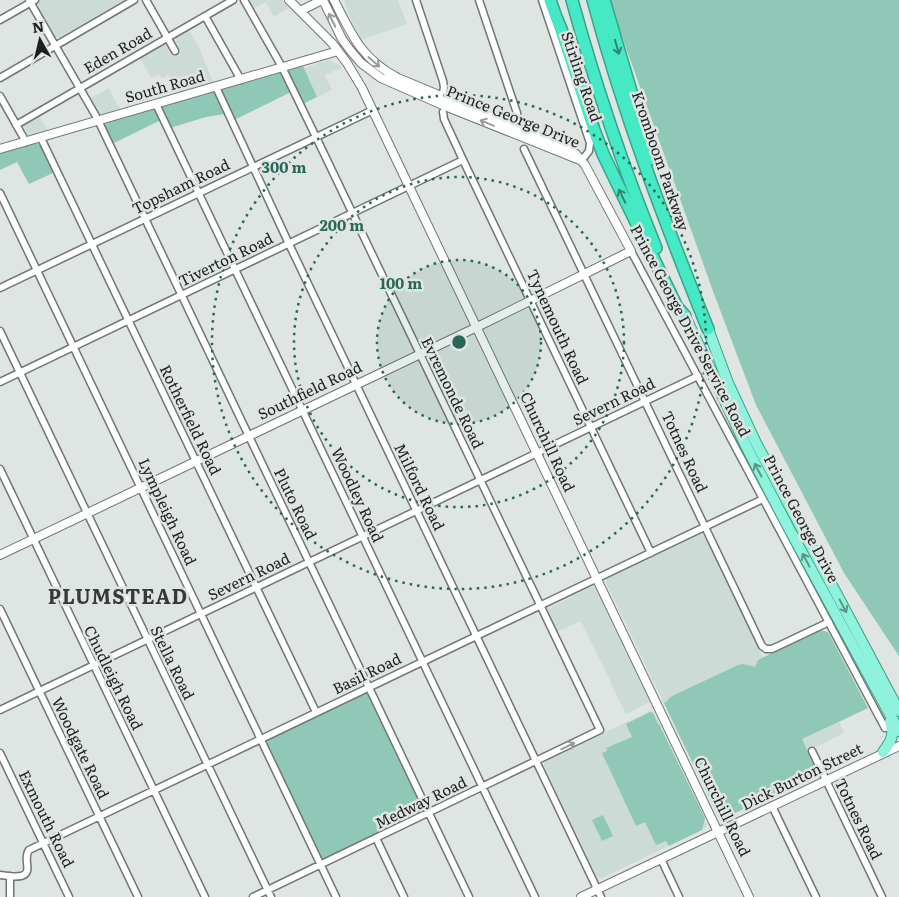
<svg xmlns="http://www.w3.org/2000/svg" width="899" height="897" font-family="Literata,serif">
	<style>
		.built { fill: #cddbd7 }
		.green { fill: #90c8b7 }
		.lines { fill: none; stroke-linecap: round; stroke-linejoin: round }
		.minor-casing { stroke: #717675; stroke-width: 9 }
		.tertiary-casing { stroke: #717675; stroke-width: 10 }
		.primary-casing { stroke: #37a38a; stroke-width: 12 }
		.motorway-casing { stroke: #37a38a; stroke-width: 14 }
		.minor { stroke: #fff; stroke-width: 6 }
		.tertiary { stroke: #fff; stroke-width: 8 }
		.primary { stroke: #8ff2dc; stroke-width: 10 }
		.motorway { stroke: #45e9c4; stroke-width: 11 }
		.oneway { stroke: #9a9b9a }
		.oneway2 { stroke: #328472 }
		.oneway3 { stroke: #5c9487 }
		.ring { fill: none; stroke: #266857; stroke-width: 2.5; stroke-dasharray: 2.5 5 }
		.labels { text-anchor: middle; stroke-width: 5; stroke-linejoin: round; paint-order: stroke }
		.street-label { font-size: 15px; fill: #1e201f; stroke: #dfe5e3 }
		.district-label { font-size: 20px; font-weight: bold; letter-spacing: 1px; fill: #363a39; stroke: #dfe5e3 }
		.centre { fill: #266857; stroke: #dfe5e3; stroke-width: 2.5 }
		.ring-label { font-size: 15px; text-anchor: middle; font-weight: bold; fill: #266857; stroke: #dfe5e3; stroke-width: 5; stroke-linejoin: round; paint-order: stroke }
	</style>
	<rect width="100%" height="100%" fill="#dfe5e3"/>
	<path class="built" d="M42,0h84l-66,38 -5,-2 -18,-29 1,-5z
		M246,0h35l8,8 -15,9 -8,-15 -14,8z
		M344,0h54l9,24 -46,16 -12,-25z
		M189,30l11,20 14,34 -35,10 -5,-11 -1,-3h-2l-3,-5 -6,4 -3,-5 -8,4 -11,-20 24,-13h3l5,8 6,-5 -3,-6 1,-5z
		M328,60l12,5 1,3 -16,7 7,15 -15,7 -13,-29z
		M109,88l12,23 -17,5 -5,-2 -9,-16z
		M39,116l10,16 -17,5 -3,-1 -6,-10z
		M701,534l4,2 58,121 57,-27 8,2 40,76 -29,14 5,11 -36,18 9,20 -1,5 -92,42 -6,-2 -112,-233 1,-4z
		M595,585l1,1 56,115 -26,13 -45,-93 -25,11 -9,-19 1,-4 1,-1z
		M650,711l4,1 53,112 -1,4 -104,50h-3l-3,-3 -52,-108v-4l1,-2z"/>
	<path class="green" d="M609,0h290v656l-55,-83 -88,-168 -42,-111z
		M303,66l14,31 -14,7 -17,-34z
		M282,72l9,20 -57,28 -14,-30z
		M213,91h1l11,23 -19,3 -36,11 -9,-20v-2z
		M153,109l2,1 6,10 -49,24 -8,-16 2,-5z
		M35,143l5,2h2l13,27 -26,12 -12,-22 -17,8v-16z
		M820,630l8,2 40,76 -66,31 15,32 -1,5 -92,42 -6,-2 -54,-113 3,-2 5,-5 66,-31 5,-1 12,3 3,-7z
		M365,693l5,2 56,118 -103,49 -56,-119 1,-3 2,-3z
		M650,712l3,1 5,11h1l46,94 -3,12 -33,16 -3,-5 -10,4 -11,-23 -9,4 -34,-73 5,-2 -1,-3 26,-11 -6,-13z
		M603,815l10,21 -11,5 -10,-21z"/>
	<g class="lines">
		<g class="minor-casing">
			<path id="minor" d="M29,0l68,118 372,779
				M146,0l29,51
				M244,0l38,67 34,70 284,593 -347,167
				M416,0l27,81 1,7 -2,8
				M479,0l38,113v6l-1,7
				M542,0l48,143 -1,8 -7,9
				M205,16l36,64
				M0,20l35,-20
				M0,78l134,-78
				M216,87l73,157 312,653
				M0,96l26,46
				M156,104l379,793
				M443,112l1,7 19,41 188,393
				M16,125l217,-125
				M41,138l275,574
				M524,149l238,497 4,3h6l57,-27
				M0,193l336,704
				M631,251l254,477
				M0,288l373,-178
				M0,331l271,566
				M0,382l463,-222
				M0,469l205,428
				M0,609l138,288
				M0,710l698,-334
				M812,751l70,146
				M0,753l69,144
				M772,806l44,91
				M376,838l28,59
				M661,859l18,38
				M0,875c6,1 15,2 21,1 13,-3 1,-17 8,-26l734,-351
				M10,876v21"/>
		</g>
		<g class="tertiary-casing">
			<path id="tertiary" d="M289,0l43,43 15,20 15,25 387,809
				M323,0l19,39 8,11 11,13 20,15 64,28 135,54
				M300,11l22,-11
				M0,149l338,-98
				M0,555l477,-228 154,-76 -46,-86 -9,-11 -15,-8 -163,-68c-37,-19 -46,-43 -64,-78
				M581,897l318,-151"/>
		</g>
		<g class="primary-casing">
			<path id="primary" d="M685,316l62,132 39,75 113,208
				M708,329l20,54 28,60 143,268
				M883,752c8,-10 12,-18 7,-30"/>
		</g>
		<g class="motorway-casing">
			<path id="motorway" d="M550,0l6,17 5,12 33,101 9,24 74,153 8,9
				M572,0c23,84 51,167 84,248
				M593,0c30,112 71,221 115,329
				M604,0l47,159"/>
		</g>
		<use href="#minor" class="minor"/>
		<use href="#tertiary" class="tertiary"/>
		<use href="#primary" class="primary"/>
		<use href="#motorway" class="motorway"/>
	</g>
	<defs><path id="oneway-shaft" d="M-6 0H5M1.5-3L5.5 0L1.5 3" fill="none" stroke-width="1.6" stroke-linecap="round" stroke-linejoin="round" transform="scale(1.25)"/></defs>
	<g class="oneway">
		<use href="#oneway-shaft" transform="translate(332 20) rotate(-116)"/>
		<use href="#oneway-shaft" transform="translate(374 62) rotate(41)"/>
		<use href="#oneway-shaft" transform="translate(487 123) rotate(-158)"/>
		<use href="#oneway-shaft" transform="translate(568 746) rotate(-26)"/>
	</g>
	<g class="oneway2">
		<use href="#oneway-shaft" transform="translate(617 47) rotate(74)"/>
		<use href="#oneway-shaft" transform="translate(622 196) rotate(-116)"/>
	</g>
	<g class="oneway3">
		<use href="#oneway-shaft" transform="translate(758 470) rotate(-118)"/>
		<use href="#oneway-shaft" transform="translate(806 560) rotate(-118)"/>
		<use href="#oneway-shaft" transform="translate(843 606) rotate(62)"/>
	</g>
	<circle cx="459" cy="342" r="82" fill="#266857" fill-opacity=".12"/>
	<g class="ring">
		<circle cx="459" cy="342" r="82"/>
		<circle cx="459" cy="342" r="165"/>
		<circle cx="459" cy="342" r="247"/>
	</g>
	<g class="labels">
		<g class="street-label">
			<text transform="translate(118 51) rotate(-30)" y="5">Eden Road</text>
			<text transform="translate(581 77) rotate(71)" y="5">Stirling Road</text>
			<text transform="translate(165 87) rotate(-16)" y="5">South Road</text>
			<text transform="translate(513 117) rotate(22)" y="5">Prince George Drive</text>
			<text transform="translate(660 161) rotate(71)" y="5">Kromboom Parkway</text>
			<text transform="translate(181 187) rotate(-26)" y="5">Topsham Road</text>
			<text transform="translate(226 260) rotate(-26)" y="5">Tiverton Road</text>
			<text transform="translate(557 327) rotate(65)" y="5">Tynemouth Road</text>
			<text transform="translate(690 331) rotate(62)" y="5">Prince George Drive Service Road</text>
			<text transform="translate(310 391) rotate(-26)" y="5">Southfield Road</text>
			<text transform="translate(452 393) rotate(64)" y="5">Evremonde Road</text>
			<text transform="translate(614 402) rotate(-26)" y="5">Severn Road</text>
			<text transform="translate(190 420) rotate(64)" y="5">Rotherfield Road</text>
			<text transform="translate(547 442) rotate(65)" y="5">Churchill Road</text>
			<text transform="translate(684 452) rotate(65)" y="5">Totnes Road</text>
			<text transform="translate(419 487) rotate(64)" y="5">Milford Road</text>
			<text transform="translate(357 495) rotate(65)" y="5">Woodley Road</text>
			<text transform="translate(295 504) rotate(64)" y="5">Pluto Road</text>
			<text transform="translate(167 512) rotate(65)" y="5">Lympleigh Road</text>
			<text transform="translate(801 519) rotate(62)" y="5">Prince George Drive</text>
			<text transform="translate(249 577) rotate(-26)" y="5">Severn Road</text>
			<text transform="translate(172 663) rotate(64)" y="5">Stella Road</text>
			<text transform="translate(367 674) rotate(-26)" y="5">Basil Road</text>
			<text transform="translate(113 678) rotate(64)" y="5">Chudleigh Road</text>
			<text transform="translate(80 748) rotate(64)" y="5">Woodgate Road</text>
			<text transform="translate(802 777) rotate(-26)" y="5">Dick Burton Street</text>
			<text transform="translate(421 803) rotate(-26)" y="5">Medway Road</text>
			<text transform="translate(722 807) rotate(64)" y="5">Churchill Road</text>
			<text transform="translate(46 819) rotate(64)" y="5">Exmouth Road</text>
			<text transform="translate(858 819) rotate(64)" y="5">Totnes Road</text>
		</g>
		<g class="district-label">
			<text x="118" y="604">PLUMSTEAD</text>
		</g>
	</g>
	<circle cx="459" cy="342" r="8" class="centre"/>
	<g class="ring-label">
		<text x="284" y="173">300 m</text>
		<text x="342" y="231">200 m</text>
		<text x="401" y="289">100 m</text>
	</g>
	<g transform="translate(40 40) rotate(352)" stroke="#dfe5e3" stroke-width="4" paint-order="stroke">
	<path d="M0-4L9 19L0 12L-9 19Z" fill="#1e201f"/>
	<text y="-8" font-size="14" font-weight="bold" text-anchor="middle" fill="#1e201f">N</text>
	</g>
</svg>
